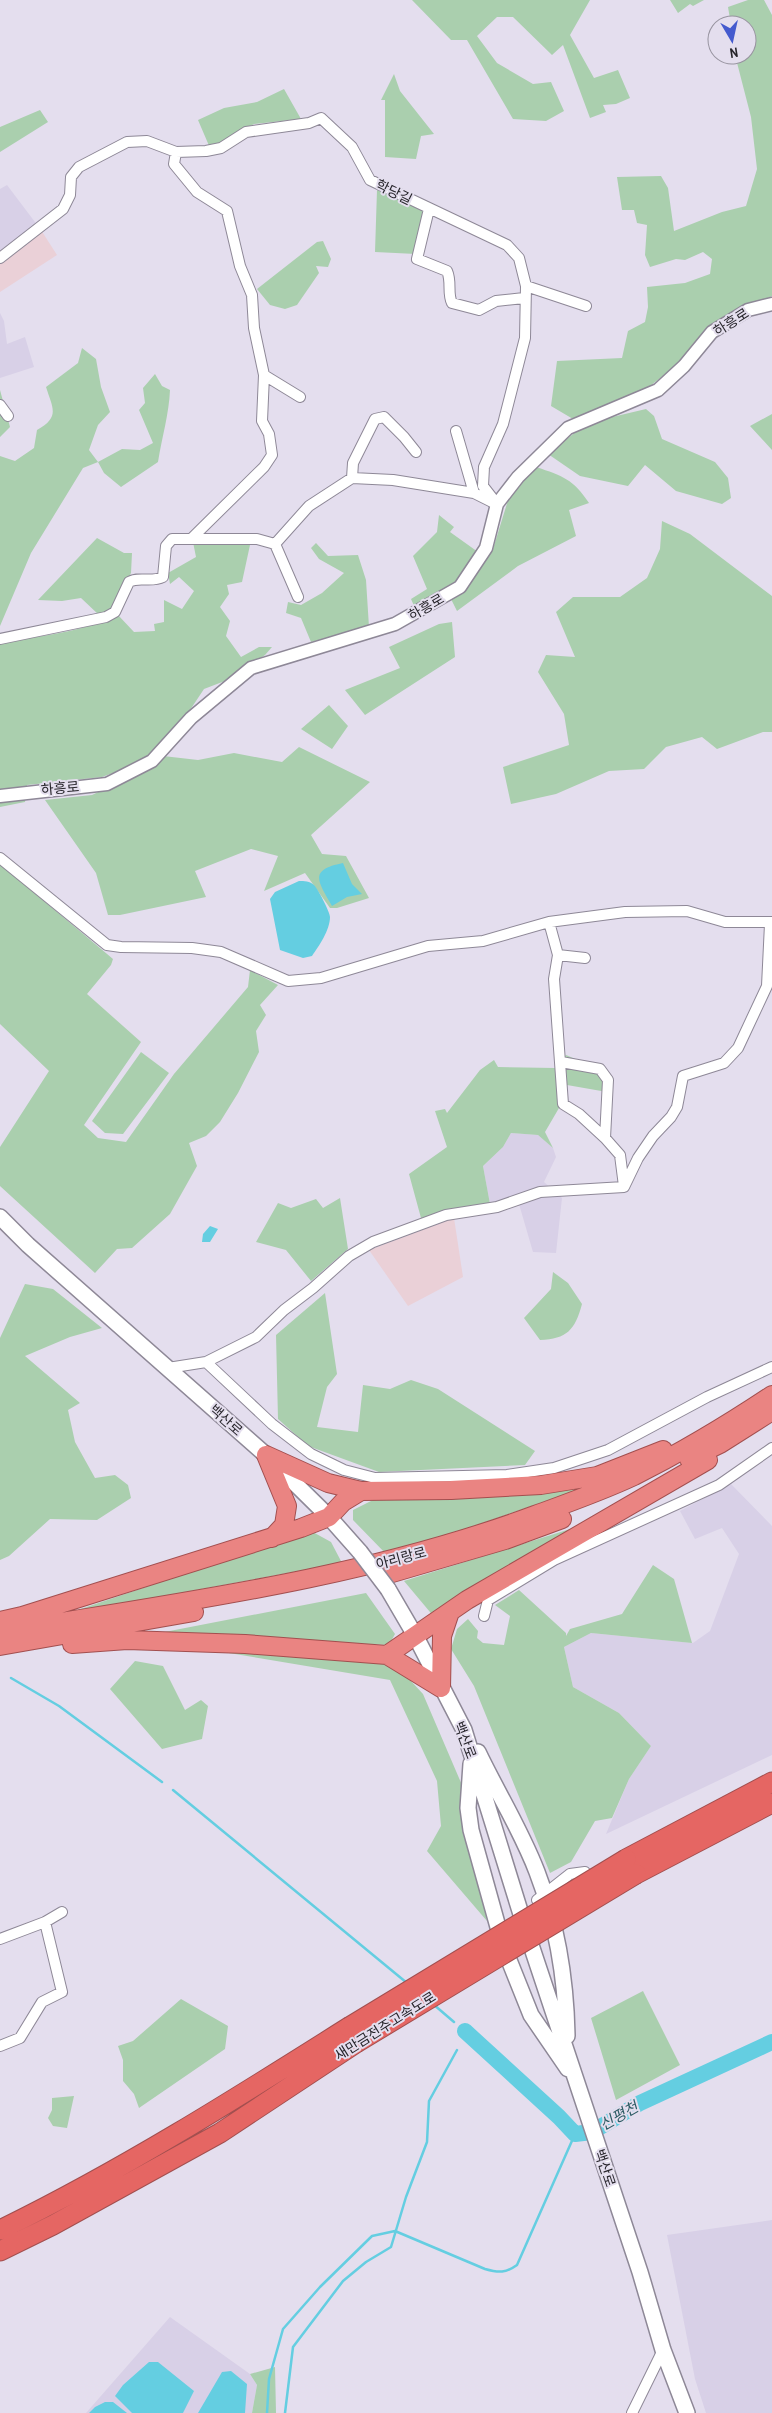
<svg xmlns="http://www.w3.org/2000/svg" width="772" height="2413" font-family="'Archivo Narrow','Noto Sans KR',sans-serif">
	<style>
		.commercial { fill: #ead0d7 }
		.built { fill: #d8d0e7 }
		.green { fill: #aacfae }
		.water { fill: #64cee1 }
		.lines { fill: none; stroke-linecap: round; stroke-linejoin: round }
		.stream { stroke: #64cee1; stroke-width: 2.5 }
		.river { stroke: #64cee1; stroke-width: 16 }
		.minor-casing { stroke: #8e8897; stroke-width: 12 }
		.tertiary-casing { stroke: #8e8897; stroke-width: 15 }
		.secondary-casing { stroke: #8e8897; stroke-width: 18 }
		.trunk-casing { stroke: #a24f4f; stroke-width: 20 }
		.motorway-casing { stroke: #a24f4f; stroke-width: 21 }
		.minor { stroke: #fff; stroke-width: 10 }
		.tertiary { stroke: #fff; stroke-width: 12 }
		.secondary { stroke: #fff; stroke-width: 15 }
		.trunk { stroke: #ea8482; stroke-width: 18 }
		.motorway { stroke: #e56663; stroke-width: 19 }
		.secondary-bridge-casing { stroke: #8e8897; stroke-width: 18; stroke-linecap: butt }
		.motorway-bridge-casing { stroke: #a24f4f; stroke-width: 21; stroke-linecap: butt }
		.secondary-bridge { stroke: #fff; stroke-width: 15 }
		.motorway-bridge { stroke: #e56663; stroke-width: 19 }
		.labels { text-anchor: middle; stroke-width: 4; stroke-linejoin: round; paint-order: stroke }
		.street-label { font-size: 14px; fill: #27252b; stroke: #e4deee }
		.water-label { font-size: 15px; font-style: italic; fill: #2d5c64; stroke: #e4deee }
	</style>
	<rect width="100%" height="100%" fill="#e4deee"/>
	<path class="commercial" d="M41,230l16,25 -57,37v-29z
		M454,1218l9,59 -55,29 -39,-56z"/>
	<path class="built" d="M7,185l34,45 -41,33v-74z
		M0,313l4,8 3,23 18,-7 9,30 -34,11z
		M511,1133l27,2 15,13 3,9 -12,25 18,16 -6,55 -23,-1 -14,-48h-29l-7,-38 20,-19z
		M731,1484l41,42v229l-166,79 23,-55 22,-33 -32,-33 -46,-26 -9,-40 27,-14 102,10 17,-12 29,-77 -17,-26 -27,11 -15,-28z
		M772,2220v193h-66l-11,-34 -28,-144z
		M170,2317l80,57 7,11 -5,28h-166z"/>
	<path class="green" d="M412,0h178l-20,35 24,43 24,-8 12,28 -14,6 -13,1 3,7 -16,6 -27,-73 -11,10 -39,-38h-16l-20,19 20,27 36,21 18,-2 13,29 -18,10 -33,-2 -46,-79h-16z
		M670,0h34l-11,6 -3,-2 -12,9z
		M748,0h16l8,15v281l-51,25 -28,23 -16,21 -27,21 -25,13 -52,20 -22,-13 6,-45 65,-3 6,-27 17,-9 3,-15 -1,-20 38,-4 25,-9 2,-15 -9,-7 -18,8 -9,-1 -26,8 -5,-12 2,-30 -10,-2 -3,-13h-12l-5,-33 44,-1 7,12 6,43 48,-19 24,-6 11,-37 -6,-52 -16,-62h12v-30h-16l-3,-18z
		M394,74l6,17 34,43 -13,2 -5,23 -31,-2v-57h-4z
		M284,89l17,30 -47,5 -44,24 -12,-28 26,-12 33,-6z
		M40,110l8,12 -48,30v-25z
		M377,190l48,20 -9,44 -41,-2z
		M323,241l8,18 -3,8 -12,-1 3,7 -22,32 -12,4 -15,-4 -13,-16 60,-47z
		M82,348l14,11 5,28 9,25 -12,13 -9,25 9,12 24,-13 18,1 13,-7 -14,-33 6,-7 -2,-15 12,-14 7,12 8,4c-1,24 -8,47 -12,72l-37,25 -17,-14 -6,-11 -15,6 -52,85 -31,73v-170l15,5 19,-13 3,-18c23,-13 16,-21 9,-43l32,-24z
		M0,390l10,37 -10,10z
		M646,409l8,7 8,23 53,23 13,16 3,20 -9,6 -46,-13 -31,-26 -17,21 -48,-10 -32,-22 39,-31z
		M772,414v36l-22,-24z
		M536,467c27,9 37,12 53,36l-20,7 7,26 -58,30 -61,45 -7,-14 30,-30 13,-18 16,-52z
		M439,515l15,12 -4,5 28,20 -22,34 -41,22 -4,-9 16,-10 -14,-33 24,-24z
		M662,521l28,13 82,62v136h-9l-46,17 -15,-12 -36,10 -22,22 -35,2 -53,23 -45,10 -8,-37 66,-22 -5,-31 -26,-42 8,-17 29,2 -19,-45 17,-15h47l27,-19 13,-29z
		M97,538l27,15h8l-1,20 -21,37 -11,5 -18,-17 -19,3 -24,-1z
		M193,542l57,3 -8,37 -15,3 2,9 -9,13 10,14 -4,15 15,21 18,-10h13l-7,8 -35,24 -26,10 -18,27 -32,38 -14,9 -38,14 -75,8 -2,17 -25,5v-164c39,-7 83,-11 118,-28l16,17 21,-1 -1,-7 10,-2v-22l18,9 12,-18 -15,-14 -9,7 -2,-11 28,-16z
		M316,543l12,13 30,-1 8,25 3,47 -58,15 -10,-24 -15,-5 2,-11 13,3 21,-12 22,-20 -25,-14 -8,-11z
		M452,622l3,35 -90,58 -20,-25 55,-22 -11,-21 50,-23z
		M329,705l19,21 -16,23 -31,-20z
		M299,747l71,35 -59,53 11,19 24,2 23,42 -32,10h-7l-25,-35 -41,18 14,-35 -27,-7 -56,22 11,26 -86,18h-12l-12,-42 -51,-73 47,-5 58,-28 13,-11 35,4 36,-7 48,9z
		M0,864l113,95 -2,6 -24,29 54,48 -57,83 14,13 28,4 48,-68 74,-87 2,-17 28,15 -18,20 6,10 -10,16 3,21 -21,41 -18,29 -14,14 -17,7 8,23 -27,48 -38,34 -15,1 -22,24 -95,-87v-39l49,-76 -49,-47z
		M141,1052l28,21 -46,61 -18,-1 -13,-12z
		M566,1055l44,19 -3,18 -40,-7 -10,10 2,13 -14,24 8,16 -15,-13 -27,-2 -8,14 -20,19 7,38 -69,14 -12,-44 38,-27 -12,-36 10,-2 2,4 33,-43 14,-10 4,7 57,1z
		M340,1198l8,51 -37,32 -25,-31 -30,-8 22,-39 13,5 25,-9 7,9z
		M553,1272l15,11 14,21c-7,26 -15,35 -42,36l-16,-22 27,-29z
		M25,1284l28,5 49,39 -32,9 -45,19 55,47 -12,7 7,32 20,36 20,-3 13,10 3,13 -34,22 -47,-1 -41,37 -9,4v-222z
		M325,1293l12,81 -10,13 -10,40 41,5 5,-47 27,4 21,-9 27,9 97,62 -10,14 -146,7 -71,-26 -30,-27 -2,-84z
		M595,1484l-207,72 -35,-36v-10l22,-11z
		M586,1524l-151,94 -31,-37z
		M311,1531l20,11 11,21 -276,51z
		M653,1565l21,14 18,64 -101,-10 -27,14 9,40 46,26 32,33 -22,33 -17,39 -17,3 -24,41 -21,11 -76,-187 -23,-37 6,-20 11,-10 10,12 -1,7 6,5 21,2 6,-29 -15,-11 24,-15 47,43v3l4,-7 52,-15z
		M366,1593l29,41 -6,11 -240,-10z
		M223,1652l159,9 28,19 13,14 39,91 14,86 11,50 -60,-70 14,-25 -4,-45 -47,-101z
		M135,1661l28,5 22,44 16,-10 7,6 -6,33 -40,10 -52,-60z
		M643,1991l37,74 -64,35 -25,-82z
		M181,1999l47,27 -3,23 -86,59 -5,-14 -11,-13v-21l-5,-14 15,-5z
		M74,2096l-7,32 -14,-2 -5,-8 4,-8v-12z
		M275,2367l1,46h-24l5,-28 -7,-11z"/>
	<path class="water" d="M343,863l9,21 10,10 -15,3 -15,9c-14,-25 -24,-36 11,-43z
		M299,881c5,0 11,0 15,4 4,4 16,27 16,32 0,13 -11,29 -18,39l-9,2 -23,-8 -10,-51 5,-7z
		M210,1226l8,3 -8,13h-8l1,-8z
		M149,2362h9l36,29 -11,22h-51l-17,-17 8,-11z
		M231,2371l16,13 -2,29h-47l24,-41z
		M105,2402h8l14,11h-38l6,-6z"/>
	<g class="lines">
		<path class="stream" d="M11,1678l48,28 103,76
			M173,1790l234,193
			M433,2004l21,18
			M465,2038l2,-5
			M267,2413l2,-34 14,-50 37,-42 52,-51 23,-5 90,38c14,4 21,4 32,-4l58,-131
			M285,2413l8,-66 50,-66 23,-19 25,-15 15,-50 21,-55 2,-41 28,-51"/>
		<path class="river" d="M465,2031l94,86 16,17 17,-2 48,-29 132,-61"/>
		<g class="minor-casing">
			<path id="minor" d="M176,152l-2,12 23,28 30,19 13,55 12,29 2,33 10,47 -2,46 7,13 3,21 -8,12 -72,71
				M429,209l-12,50 30,12c5,11 0,22 5,32l27,7 17,-9 28,-3
				M0,258l63,-49 7,-14 1,-18 8,-10 48,-25 20,-1 29,11 30,-1 15,-3 25,-16 63,-9 12,-5 31,29 18,33 137,65 12,13 7,28 -1,52 -22,86 -19,43 -1,19 14,18
				M526,286l60,20
				M264,375l36,22
				M0,405l8,11
				M456,431l18,62
				M352,478l1,-15 22,-44 9,-2 20,20 12,15
				M275,544l23,53
				M0,639l106,-22 9,-5 14,-30c9,-6 22,1 34,-5l3,-31 6,-7h85l18,5 34,-38 43,-28 41,2 81,13 20,10
				M0,858l107,87 14,2 71,1 29,4 67,29 33,-3 107,-32 55,-5 66,-19 76,-10 62,-1 38,11h47
				M549,922l9,33 -4,24 9,125 16,10 26,24
				M558,955l27,3
				M561,1062l39,7 8,11 -3,58 15,17 4,31
				M206,1362l66,62 39,30 33,16 31,8 132,-3 47,-7 54,-18 99,-53 65,-30
				M168,1368l38,-6 50,-25 28,-27 29,-22 36,-32 24,-14 73,-27 51,-8 43,-15 84,-5 14,-29 15,-22 18,-19 6,-10 6,-31 41,-13 14,-15 29,-62 3,-62
				M484,1616l4,-16 66,-40 165,-75 53,-37
				M537,1900l33,-26 15,-2
				M0,1939l45,-17 17,-10
				M0,2046l20,-8 22,-36 20,-10 -17,-70
				M632,2413l31,-63"/>
		</g>
		<g class="tertiary-casing">
			<path id="tertiary" d="M0,796l107,-12 45,-23 39,-43 60,-50 144,-44 65,-37 26,-39 11,-44 21,-27 50,-49 90,-38 26,-24 28,-34 36,-22 24,-6"/>
		</g>
		<g class="secondary-casing">
			<path id="secondary" d="M0,1217l28,28 238,210 63,62 31,35
				M388,1589l28,48 48,93 60,194 116,348 23,78 24,63
				M478,1752c19,40 43,78 59,120 20,52 29,109 30,164
				M471,1764l-3,44 3,22 32,115 28,70 37,54"/>
		</g>
		<g class="trunk-casing">
			<path id="trunk" d="M266,1455l62,28 33,8
				M266,1455l21,51 -3,19 -12,13
				M689,1459l31,-15 52,-33
				M382,1576l123,-36 57,-21
				M0,1621l22,-5 279,-88 28,-11 14,-15 18,-11 90,-1 90,-5 56,-9 66,-26
				M0,1632c181,-30 362,-53 535,-117 33,-12 67,-24 99,-39 48,-24 93,-51 138,-81
				M72,1644l55,-4 118,4 142,11 80,-55 241,-140
				M0,1646l194,-34
				M387,1655l54,33 1,-52 8,-24"/>
		</g>
		<g class="motorway-casing">
			<path id="motorway" d="M626,1859l146,-77
				M636,1874l136,-71
				M0,2230c121,-59 235,-131 349,-203
				M0,2251l53,-26 167,-92 136,-90"/>
		</g>
		<use href="#minor" class="minor"/>
		<use href="#tertiary" class="tertiary"/>
		<use href="#secondary" class="secondary"/>
		<use href="#trunk" class="trunk"/>
		<use href="#motorway" class="motorway"/>
		<g class="secondary-bridge-casing">
			<path id="secondary-bridge" d="M360,1552l28,37"/>
		</g>
		<g class="motorway-bridge-casing">
			<path id="motorway-bridge" d="M349,2027l277,-168
				M356,2043l280,-169"/>
		</g>
		<use href="#secondary-bridge" class="secondary-bridge"/>
		<use href="#motorway-bridge" class="motorway-bridge"/>
	</g>
	<g class="labels">
		<g class="street-label">
			<text transform="translate(394 192) rotate(26)" y="5">학당길</text>
			<text transform="translate(731 322) rotate(-32)" y="5">하흥로</text>
			<text transform="translate(426 607) rotate(-30)" y="5">하흥로</text>
			<text transform="translate(60 788) rotate(-5)" y="5">하흥로</text>
			<text transform="translate(226 1420) rotate(41)" y="5">백산로</text>
			<text transform="translate(401 1558) rotate(-15)" y="5">아리랑로</text>
			<text transform="translate(465 1740) rotate(69)" y="5">백산로</text>
			<text transform="translate(385 2026) rotate(-32)" y="5">새만금전주고속도로</text>
			<text transform="translate(605 2168) rotate(71)" y="5">백산로</text>
		</g>
		<g class="water-label">
			<text transform="translate(619 2116) rotate(-30)" y="5">신평천</text>
		</g>
	</g>
	<g transform="translate(732 40) rotate(171)"><circle r="24" fill="#e4deee" stroke="#9894a0"/>
	<path d="M0-4L9 19L0 12L-9 19Z" fill="#445ace"/>
	<text y="-8" font-size="14" font-weight="bold" text-anchor="middle" fill="#27252b">N</text>
	</g>
</svg>
